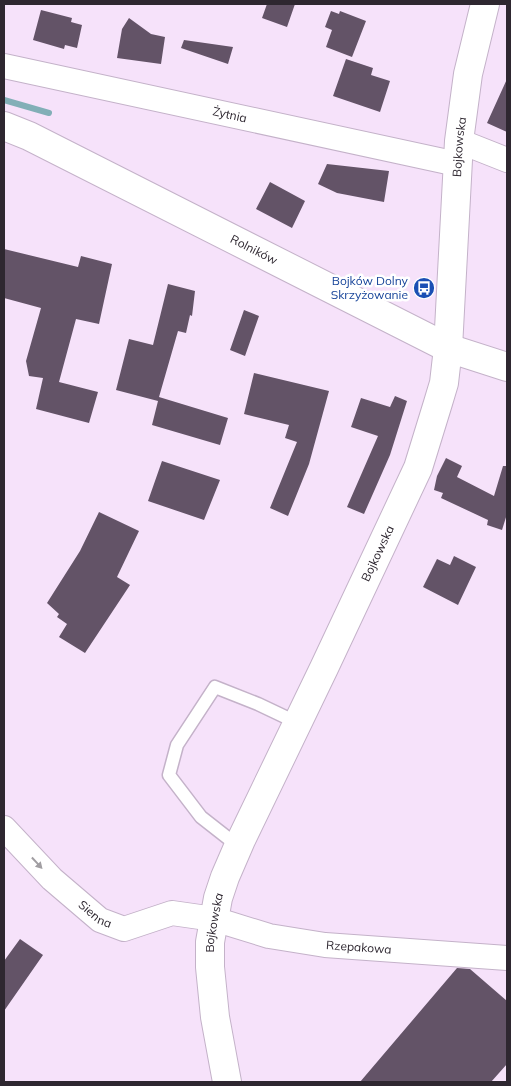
<svg xmlns="http://www.w3.org/2000/svg" width="511" height="1086" font-family="Mulish,sans-serif">
	<style>
		.lines { fill: none; stroke-linecap: round; stroke-linejoin: round }
		.stream { stroke: #82afb7; stroke-width: 6 }
		.building { fill: #635367 }
		.service-casing { stroke: #c4b2c9; stroke-width: 15 }
		.minor-casing { stroke: #c4b2c9; stroke-width: 26 }
		.tertiary-casing { stroke: #c4b2c9; stroke-width: 30 }
		.service { stroke: #fff; stroke-width: 12 }
		.minor { stroke: #fff; stroke-width: 24 }
		.tertiary { stroke: #fff; stroke-width: 28 }
		.oneway { fill: #a19ea2 }
		.labels { text-anchor: middle; stroke-width: 5; stroke-linejoin: round; paint-order: stroke }
		.street-label { font-size: 12px; fill: #2e2730; stroke: #fff }
		.transit-label { font-size: 12px; fill: #164399; stroke: #fff; text-anchor: end }
	</style>
	<rect width="100%" height="100%" fill="#f6e2fa"/>
	<g class="lines">
		<path class="stream" d="M4,100l45,13"/>
	</g>
	<path class="building" d="M267,4h28l-8,23 -25,-9z
		M41,10l31,8 -1,4 11,3 -5,23 -12,-3 -1,4 -31,-9z
		M331,11l8,3 1,-3 26,10 -14,36 -26,-10 6,-17 -7,-3z
		M129,18l22,16 14,3 -4,27 -44,-6 5,-29z
		M184,40l49,7 -5,17 -47,-16z
		M346,59l27,9 -2,7 19,6 -10,31 -47,-16z
		M507,79v53l-20,-9z
		M327,164l62,7 -5,31 -47,-9 -19,-9z
		M270,182l35,19 -13,27 -36,-19z
		M4,249l74,18 3,-11 31,8 -13,60 -23,-5 -17,63 39,10 -9,31 -53,-14 7,-31 -14,-2 -3,-15 15,-53 -37,-10z
		M168,284l27,7 -3,25 -2,-1 -4,18 -8,-2 -19,66 69,21 -8,27 -68,-20 6,-24 -42,-11 13,-51 24,6z
		M244,310l15,6 -14,40 -15,-6z
		M254,373l75,18 -20,73 -21,52 -18,-8 27,-66 -12,-4 4,-13 -45,-11z
		M395,396l12,5 -17,54 -26,59 -17,-7 31,-71 -27,-9 10,-29 29,9z
		M446,458l16,8 -5,11 37,19 9,-30h4v48l-5,16 -15,-5 1,-5 -47,-22 2,-5 -9,-3 3,-14z
		M162,461l58,19 -16,40 -56,-19z
		M99,512l40,19 -22,46 13,8 -45,68 -26,-16 8,-13 -10,-7 2,-3 -12,-11 33,-52z
		M454,556l22,11 -18,38 -35,-18 14,-28 13,6z
		M20,939l23,16 -39,56v-50z
		M457,968l13,1 37,32v63l-16,18h-131z"/>
	<g class="lines">
		<g class="service-casing">
			<path id="service" d="M238,846l-37,-29 -32,-42 8,-30 38,-58 43,17 40,19"/>
		</g>
		<g class="minor-casing">
			<g id="minor">
				<path id="s1" d="M4,66l453,98"/>
				<path d="M459,141l48,19"/>
				<path id="s2" d="M4,828l48,51 48,41 24,9 48,-16 42,6 55,17 56,9 182,13"/>
			</g>
		</g>
		<g class="tertiary-casing">
			<g id="tertiary">
				<path id="s3" d="M4,126l25,10 419,212 59,19"/>
				<path id="s4" d="M227,1082l-12,-65 -5,-50v-25l8,-44 7,-21 16,-37 83,-172 94,-200 20,-65 6,-20 4,-35 11,-207 9,-67 17,-70"/>
			</g>
		</g>
		<use href="#service" class="service"/>
		<use href="#minor" class="minor"/>
		<use href="#tertiary" class="tertiary"/>
	</g>
	<defs><path id="oneway-solid" d="M-6-.8H1V-3.2L6.5 0L1 3.2V.8H-6Z" transform="scale(1.25)"/></defs>
	<use class="oneway" href="#oneway-solid" transform="translate(37 863) rotate(47)"/>
	<defs>
		<g id="bus-disc" transform="scale(1.125)"><circle r="9.5" fill="#1a4fb4" stroke="#fff"/><path d="M-5-6H5V4H4V6H2V4H-2V6H-4V4H-5ZM-3.5-4V0h7V-4ZM-3.5 1.2v1.5H-2V1.2ZM2 1.2v1.5H3.5V1.2Z" fill="#fff"/></g>
	</defs>
	<g fill-rule="evenodd">
		<use href="#bus-disc" x="424" y="288"/>
	</g>
	<g class="labels">
		<g class="street-label">
			<text dy="4" stroke="none"><textPath href="#s1" startOffset="231">Żytnia</textPath></text>
			<text dy="4" stroke="none"><textPath href="#s4" startOffset="986">Bojkowska</textPath></text>
			<text dy="4" stroke="none"><textPath href="#s3" startOffset="279">Rolników</textPath></text>
			<text dy="4" stroke="none"><textPath href="#s4" startOffset="566">Bojkowska</textPath></text>
			<text dy="4" stroke="none"><textPath href="#s2" startOffset="126">Sienna</textPath></text>
			<text dy="4" stroke="none"><textPath href="#s4" startOffset="161">Bojkowska</textPath></text>
			<text dy="4" stroke="none"><textPath href="#s2" startOffset="400">Rzepakowa</textPath></text>
		</g>
		<g class="transit-label">
			<text x="408" y="285">Bojków Dolny<tspan x="408" dy="14">Skrzyżowanie</tspan></text>
		</g>
	</g>
	<rect width="511" height="1086" fill="none" stroke="#2e2730" stroke-width="10"/>
</svg>
